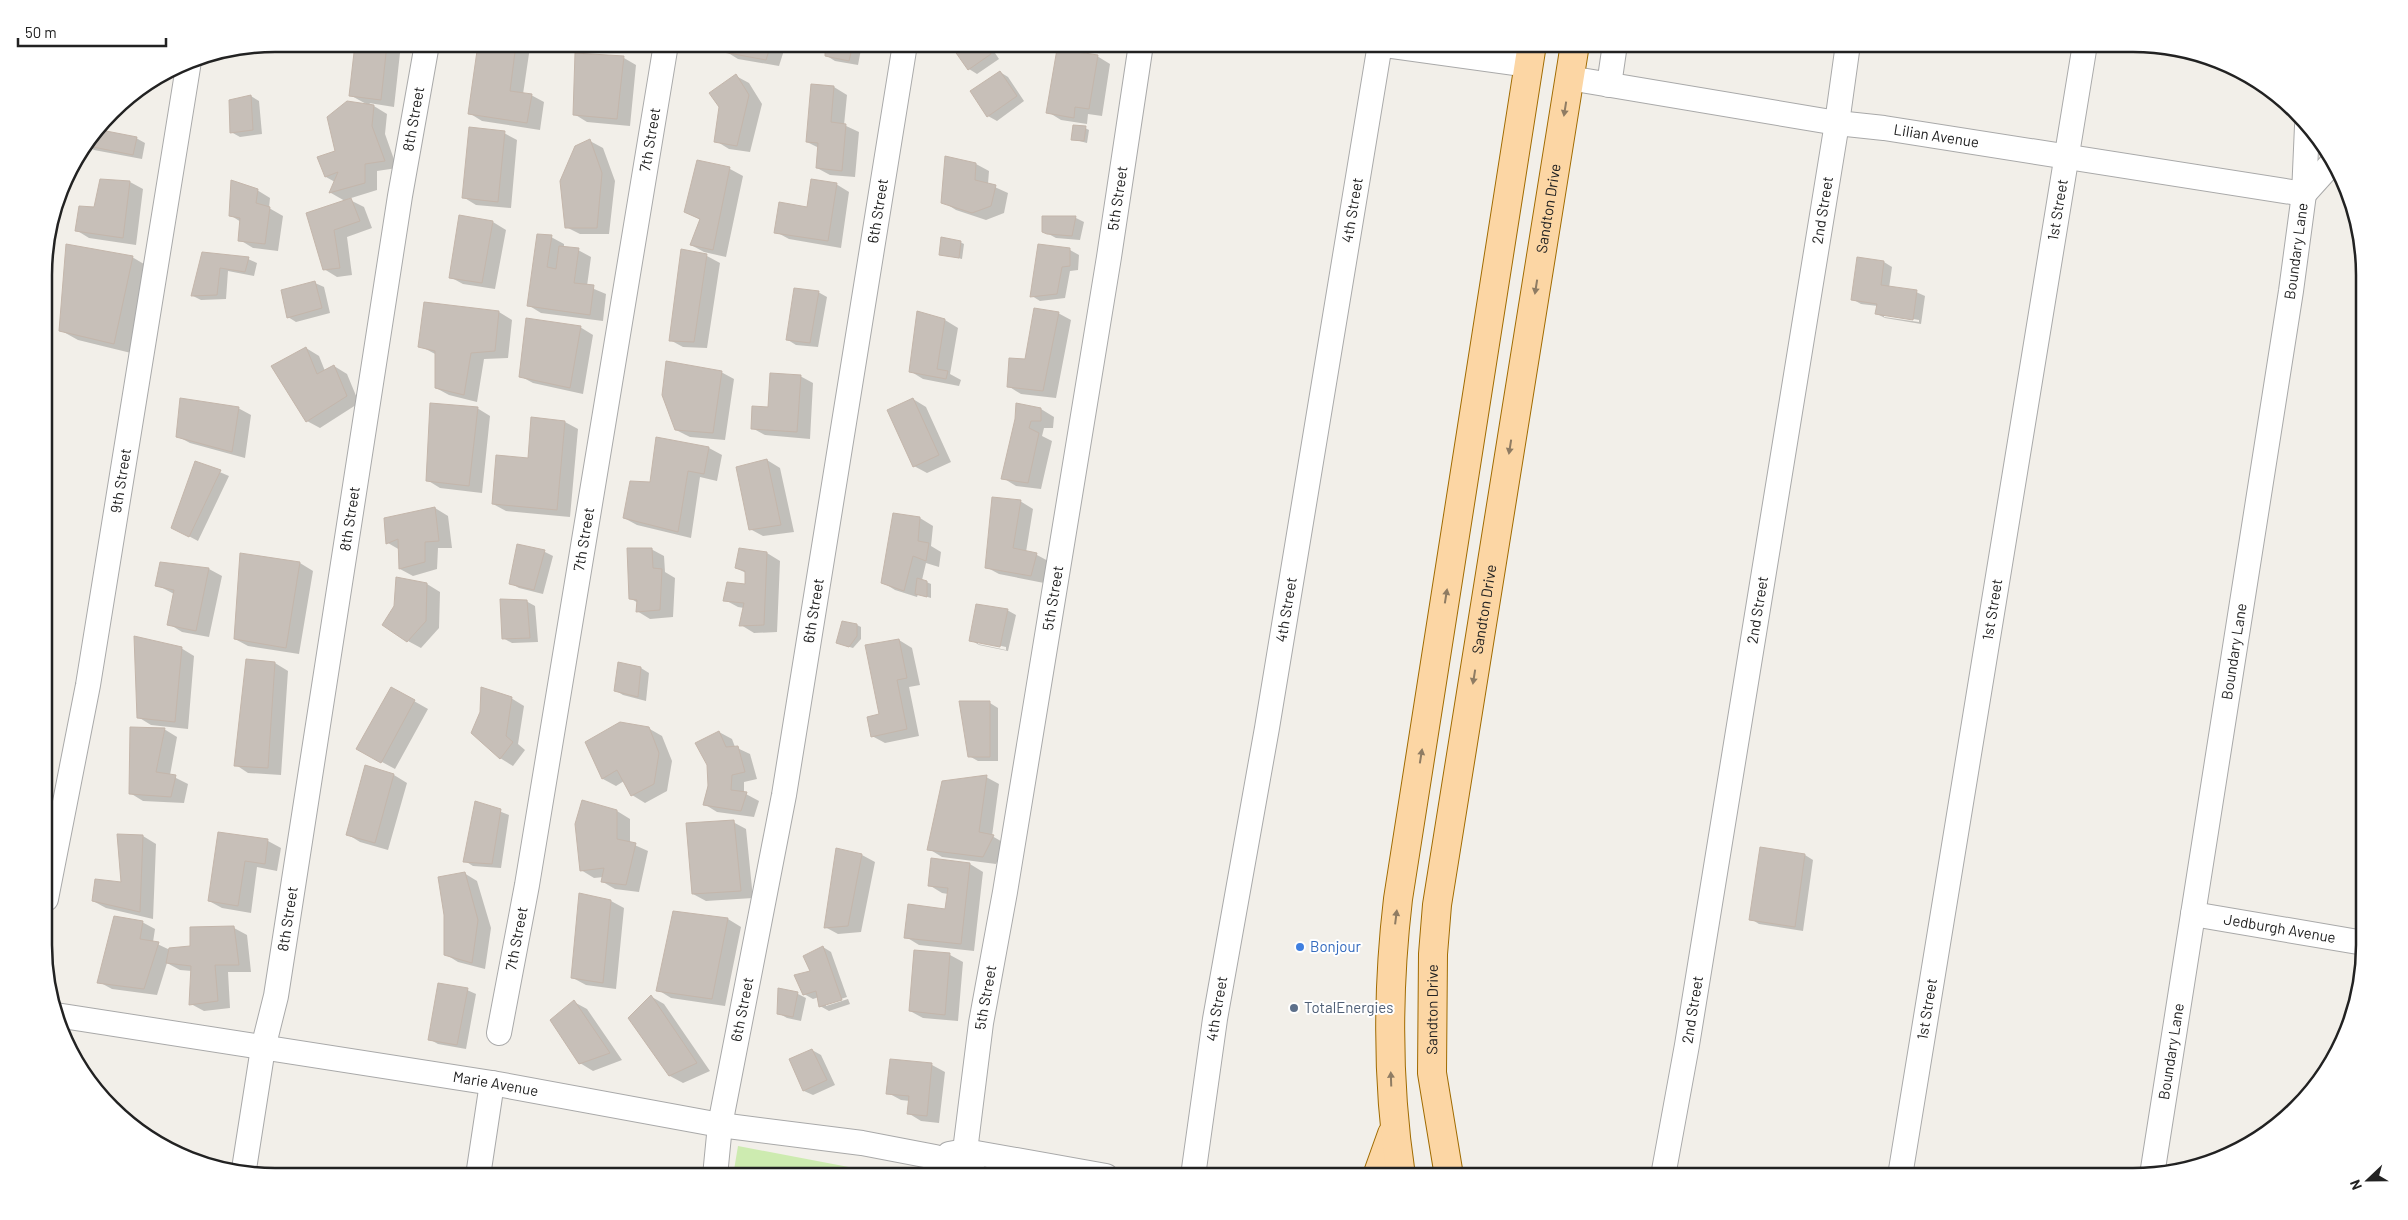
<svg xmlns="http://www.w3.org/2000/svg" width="2408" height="1220" font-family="Barlow,sans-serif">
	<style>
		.grass { fill: #cdebb0 }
		.shadow { fill: #0003; fill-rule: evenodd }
		.building { fill: #c7bfb8; stroke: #c4b6ab }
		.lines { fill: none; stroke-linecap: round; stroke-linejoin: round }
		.minor-casing { stroke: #a9a9a9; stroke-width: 26 }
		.major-casing { stroke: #a06b00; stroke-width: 30 }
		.minor { stroke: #fff; stroke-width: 24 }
		.major { stroke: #fcd6a4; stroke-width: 28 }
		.oneway { fill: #8f7c63 }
		.shop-dot { fill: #3f7fe0; stroke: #fff; stroke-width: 2 }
		.service-dot { fill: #5c6f8a; stroke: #fff; stroke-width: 2 }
		.labels { text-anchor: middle; stroke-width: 4; stroke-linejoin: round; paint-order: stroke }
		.street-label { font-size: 15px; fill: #222; stroke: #fff }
		.shop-label { font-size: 15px; fill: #366cbe; stroke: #fff; text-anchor: start }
		.service-label { font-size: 15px; fill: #4e5e75; stroke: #fff; text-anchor: start }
		.rim { fill: none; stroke: #222; stroke-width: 2.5 }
	</style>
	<rect width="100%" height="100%" fill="#f2efe9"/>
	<path class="grass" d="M738,1146l158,30h-163z"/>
	<path class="shadow" d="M356,44h45l-7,63 -25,-4 18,11 -2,20 12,34 -20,3v19l-29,9 16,8 8,21 -25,9 5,38 -15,2 -13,-8 -17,-56 38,-12 -14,-8 4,-11 -9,-5 10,-25 32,-47 -18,-10z
		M479,44h44l7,3 -7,47 8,1 13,7 -4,28 -58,-9 -13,-8z
		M727,44h59l-7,22 -41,-7 -13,-8z
		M827,44h35l-4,21 -23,-4 -8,-5z
		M967,44h22l10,15 -22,15 -8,-5 -13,-18z
		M1097,56l13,8 -8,52 -14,-2 -1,10 -26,-4 -13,-8z
		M624,58l12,7 -6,61 -43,-4 -13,-8z
		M1000,72l8,5 16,24 -27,20 -9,-5z
		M736,76l13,7 13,21 -12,48 -21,-3 -13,-8 5,-34z
		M812,85l22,2 13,8 -3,30 15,7 -4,45 -25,-2 -13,-7 2,-20 -12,-6z
		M251,96l8,5 3,33 -22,3 -9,-5z
		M1085,128l4,2 -2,13 -15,-4z
		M100,131l36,7 9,5 -3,16 -48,-9 -6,-4z
		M504,133l13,7 -6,68 -35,-3 -13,-8z
		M590,141l13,7 12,33 -6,53h-29l-14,-7z
		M976,164l13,7 -1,13 20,9 -4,20 -18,7 -30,-10 -13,-8z
		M730,169l13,7 -17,81 -22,-5 -13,-7 10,-25 -15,-8z
		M101,180l29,2 13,7 -7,56 -47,-7 -13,-8 19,-22z
		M836,184l13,8 -8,56 -52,-9 -13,-7z
		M257,190l13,8 -1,10 14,8 -5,35 -25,-3 -13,-8 1,-18 -11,-7z
		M1076,218l8,4 -4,18 -24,-2 -13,-7z
		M493,222l13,8 -11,59 -32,-5 -13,-7z
		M551,237l13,7v4l14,2 13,7 -4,29 19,8 -3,27 -62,-8 -13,-8z
		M960,242l4,2 -2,15 -21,-5z
		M1039,245l31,5 9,5 -1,15 -8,1 -5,27 -25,3 -8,-5z
		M682,250l25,6 13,7 -13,85 -24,-1 -13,-7z
		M203,254l45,5 9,4 -3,13 -26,-5 -2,28 -25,1 -8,-4z
		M132,257l17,10 -18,86 -53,-13 -18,-10z
		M1858,258l26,4 8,5 -3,21 27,4 9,4 -4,28 -36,-6 -8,-4 1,-8 -17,-2 -9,-5zM1884,314l35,6v2l-35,-5z
		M315,283l9,4 6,26 -34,9 -8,-5z
		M818,292l9,5 -9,50 -22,-2 -8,-5z
		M499,312l13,8 -4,38 -24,1 -7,43 -28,-7 -13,-7 1,-33 -17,-9z
		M1058,313l13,7 -15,78 -35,-4 -13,-8z
		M945,320l13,8 -8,46 11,6 -2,6 -36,-7 -13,-8z
		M580,327l13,8 -10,59 -50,-11 -13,-7z
		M306,348l13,8 6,15 9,-5 13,8 12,29 -39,25 -13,-7z
		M721,372l13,7 -9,61 -35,-3 -14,-7z
		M800,376l13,7 -3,56 -45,-4 -13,-7z
		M913,399l13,8 25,55 -24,11 -13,-7z
		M1017,404l24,5 13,8 -1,11h-9l-2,8 10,5 -11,48 -25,-3 -13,-8 14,-58z
		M238,408l13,7 -6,43 -55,-15 -13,-7z
		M477,408l13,8 -8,77 -42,-5 -13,-8z
		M565,422l13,7 -8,88 -64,-6 -13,-7 36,-44z
		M709,448l13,7 -5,26 -17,-4 -9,61 -54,-13 -13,-7 27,-34z
		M767,460l13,8 14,64 -31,4 -13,-7z
		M196,462l33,14 -31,65 -17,-9z
		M1020,501l13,8 -7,43 11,3 13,7 -6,21 -45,-9 -13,-7z
		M435,508l13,8 4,32h-14l-1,21 -24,7 -13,-7v-19l-12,-7 -3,-24z
		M920,518l13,8 -2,20 10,6 -2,15 -13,-4 -4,17 9,4v14l-13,-4 -1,3 -22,-7 -13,-8z
		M518,545l27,7 8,4 -10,38 -24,-6 -9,-5z
		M651,549l13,7 1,16 10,6 -2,39 -23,2 -13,-8 1,-8 -8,-5z
		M740,550l27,3 13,8 -3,71 -23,1 -13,-8 3,-17 -6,-1 -13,-7 21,-14v-13l-10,-5z
		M241,554l59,9 13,8 -14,83 -51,-8 -13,-7z
		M209,569l13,7 -13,61 -27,-5 -13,-8 5,-30 -17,-9z
		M427,584l13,8 -1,36 -18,20 -13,-7z
		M526,601l9,5 3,36 -26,1 -9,-5z
		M1007,610l9,5 -8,36 -29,-6 -8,-5zM978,641l28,6v3l-28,-6z
		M857,625l4,2v12l-8,9 -16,-5z
		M899,640l13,8 8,37 -11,2 10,49 -34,7 -13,-7 9,-21z
		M181,648l13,8 -6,73 -37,-4 -13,-8z
		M247,660l28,3 13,8 -7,104 -33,-2 -12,-8z
		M641,668l8,5 -3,28 -23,-6 -8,-5z
		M391,688l37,21 -33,60 -24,-13z
		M511,698l13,8 -6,38 7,6 -12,16 -13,-8z
		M990,703l8,5v53h-20l-9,-5z
		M648,728l14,8 10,25 -5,30 -22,12 -13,-8 -8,-14 -8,5 -13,-7 -17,-36z
		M164,729l13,8 -7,38 18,9 -4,19 -41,-2 -13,-8z
		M719,732l13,7 3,8 15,7 7,25 -13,3v11l15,8 -5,16 -37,-5 -13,-8z
		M366,767l28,8 13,8 -19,67 -28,-8 -13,-8z
		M986,777l13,7 -7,52 14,8 -10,20 -54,-7 -13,-8z
		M476,802l33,13 -8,53 -28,-2 -8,-5z
		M617,811l13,8v24l18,8 -9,41 -24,-3 -12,-7 1,-5 -10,1 -13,-8z
		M733,822l13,7 7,69 -47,3 -13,-7z
		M219,833l49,8 13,7 -4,23 -20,-4 -6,46 -29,-5 -13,-7z
		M143,836l13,8 -3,75 -47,-11 -13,-7 30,-17z
		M862,855l13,7 -14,70 -23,2 -13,-7z
		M1805,855l8,5 -10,71 -44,-7 -8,-5z
		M970,864l13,8 -9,79 -55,-6 -13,-8 40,-27 2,-16 -6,-1 -13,-8z
		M464,873l13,8 14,47 -6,41 -27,-7 -13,-8z
		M611,901l13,7 -8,81 -30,-4 -13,-7z
		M674,912l54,7 13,8 -16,79 -54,-8 -13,-8z
		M142,922l13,7 -2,13 17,8 22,-3 42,-19 13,7 4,37h-23l2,36 -26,3 -13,-7 1,-33 -12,-1 -13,-7 -10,32 -45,-6 -13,-7z
		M823,947l8,5 16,45 -21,7v2l22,-7 2,5 -21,7 -9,-5 -1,-9 -6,2 -9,-5z
		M950,955l13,7 -5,59 -35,-3 -13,-7z
		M467,990l9,4 -10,55 -28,-5 -9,-5z
		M798,994l8,4 -5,23 -14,-3 -9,-5z
		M652,997l12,7 46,67 -27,12 -13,-7z
		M574,1002l13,7 35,51 -29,11 -13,-8z
		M812,1050l9,5 14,30 -22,10 -9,-4 -13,-32z
		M891,1060l41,5 13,7 -6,51 -18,-2 -13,-8 2,-12 -9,-1 -13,-7z"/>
	<path class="building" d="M355,44h32l-6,56 -32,-4z
		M478,44h38l-6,47 22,3 -5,29 -59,-9z
		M726,44h45l-5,16 -43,-8z
		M825,44h28l-4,17 -24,-5z
		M965,44h19l7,10 -23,16 -14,-20z
		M1057,49l41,6 -9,54 -14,-2 -1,11 -28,-5z
		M575,53l49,3 -7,63 -44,-4z
		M1000,71l17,25 -30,21 -17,-26z
		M736,74l13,21 -12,51 -23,-4 5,-35 -10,-14z
		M811,84l23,2 -3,36 15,2 -4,47 -26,-3 2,-25 -12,-1z
		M251,95l2,35 -23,3 -1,-33z
		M347,101l27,4 -2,21 13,35 -20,3v19l-36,10 9,-21 -13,5 -8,-20 18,-6 -8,-34z
		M1073,125l13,1 -2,15 -13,-1z
		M469,127l36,4 -7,71 -36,-4z
		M101,130l36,7 -4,18 -45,-9z
		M590,139l12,34 -5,55h-32l-5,-47 15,-35z
		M945,156l31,7 -1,17 21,5 -5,21 -19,7 -31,-10z
		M697,160l33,7 -17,83 -23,-5 10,-26 -16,-7z
		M100,179l30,2 -7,57 -48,-7 4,-25 15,1z
		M811,179l26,4 -9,58 -54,-8 5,-31 28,5z
		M231,180l27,9 -2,14 14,4 -5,37 -27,-3 2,-23 -11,-2z
		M351,198l9,23 -26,9 6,38 -17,2 -17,-57z
		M459,215l34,6 -11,62 -33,-5z
		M1042,216h34l-4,20 -25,-2 -5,-2z
		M537,234l15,1 -5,32 9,2 3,-23 20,2 -5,35 20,2 -4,30 -63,-9z
		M941,237l20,4 -2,17 -20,-3z
		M66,244l67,12 -19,88 -55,-13z
		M1038,244l32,4v18l-8,1 -5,27 -27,3z
		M681,249l26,5 -13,88 -25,-1z
		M202,252l47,5 -4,15 -25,-4 -3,27 -26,1z
		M1857,257l27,4 -3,24 36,5 -4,30 -38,-6 2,-10 -26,-4z
		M315,281l7,27 -35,10 -6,-28z
		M794,288l25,3 -9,52 -24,-3z
		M424,302l75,9 -4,40 -24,2 -7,42 -29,-7v-37l-17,-4z
		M1034,308l25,4 -16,79 -36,-4 2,-29 16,1z
		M917,311l28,8 -8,50 11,2 -2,8 -37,-7z
		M526,318l55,8 -11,62 -51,-11z
		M306,347l11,27 17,-9 13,31 -41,26 -35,-56z
		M666,361l56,10 -9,62 -38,-3 -13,-35z
		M770,373l31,2 -4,57 -46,-3 1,-23 16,1z
		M180,398l59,9 -7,45 -56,-15z
		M913,398l26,57 -26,12 -26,-57z
		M430,403l48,4 -9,79 -43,-5z
		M1016,403l25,5v13h-10l-2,7 10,5 -11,50 -27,-4 14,-60z
		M531,417l34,4 -8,89 -65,-6 4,-49 32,3z
		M656,437l53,10 -5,27 -16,-3 -10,61 -55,-14 7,-37 20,1z
		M767,459l14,66 -32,5 -13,-63z
		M195,461l26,9 -32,67 -18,-9z
		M992,497l29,3 -8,48 24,5 -6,23 -46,-8z
		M435,507l4,34 -14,1v20l-26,7 -1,-30 -12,5 -2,-26z
		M893,513l27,4 -2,24 11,2 -3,18 -13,-5 -9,35 -23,-8z
		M517,544l28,6 -11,40 -25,-6z
		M627,548h25l1,20 9,1 -2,41 -24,2 1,-12 -8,-1z
		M739,548l28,4 -3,73 -25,1 5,-23 -21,-2 4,-19 18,2v-13l-10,-3z
		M240,553l60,9 -14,86 -52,-9z
		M160,562l49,6 -13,63 -29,-6 7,-35 -19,-4z
		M396,577l31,6 -1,38 -19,21 -25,-17 12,-19z
		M917,578l10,3v16l-12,-3z
		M500,599l27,1 3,38 -28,1z
		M976,604l32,5 -8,38 -31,-6z
		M842,621l15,3v12l-8,11 -13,-4z
		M134,636l48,11 -7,75 -38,-4z
		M899,639l8,39 -10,2 10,49 -36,8 -4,-20 12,-3 -14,-69z
		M246,659l29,3 -7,106 -34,-2z
		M618,662l23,5 -3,30 -24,-6z
		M391,687l24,13 -34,63 -25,-14z
		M481,687l31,10 -6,39 7,6 -13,17 -29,-26 9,-21z
		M959,701h31v56h-22z
		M620,722l29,5 10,26 -5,31 -23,12 -14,-26 -15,9 -17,-37z
		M130,727l35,1 -9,44 20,3 -5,22 -42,-3z
		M719,731l7,16 12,-1 7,26 -13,3 -1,15 16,2 -6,19 -38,-6 5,-19 -1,-21 -12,-22z
		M365,765l29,9 -19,69 -29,-8z
		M987,775l-8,57 15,3 -11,22 -56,-7 15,-69z
		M582,800l35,10v29l19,4 -10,42 -25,-3 3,-14 -24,3 -5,-47z
		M475,801l26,8 -9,55 -29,-2z
		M734,820l7,71 -49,3 -6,-71z
		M218,832l50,7 -3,25 -20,-3 -7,45 -30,-5z
		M117,834l26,1 -3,77 -48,-11 3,-22 26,3z
		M1760,847l45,7 -10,73 -46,-7z
		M836,848l26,6 -14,72 -24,2z
		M931,858l39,5 -9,81 -57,-6 4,-34 37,5 3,-21 -20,-2z
		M465,872l13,48 -6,43 -28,-8v-40l-6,-38z
		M579,893l32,7 -8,83 -32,-5z
		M673,911l55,7 -16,81 -56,-8z
		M114,916l29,5 -3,18 19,3 -15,47 -47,-6z
		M234,926l5,39h-24l3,36 -29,4 2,-39 -25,-3 3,-15 21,-2v-19z
		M823,946l19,54 -23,7 -3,-16 -13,4 -9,-20 16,-4 -7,-15z
		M914,950l36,3 -5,62 -36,-4z
		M438,983l30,5 -11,57 -29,-5z
		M778,988l20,4 -5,25 -16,-3z
		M651,995l46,68 -28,13 -41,-58z
		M574,1000l36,53 -31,11 -29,-44z
		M812,1049l15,31 -24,11 -14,-32z
		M890,1059l42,4 -5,53 -20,-2 2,-18 -23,-2z"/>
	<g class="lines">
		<g class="minor-casing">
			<g id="minor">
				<path d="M1378,44l151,21"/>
				<path id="s1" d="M1569,78l268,45 47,5 420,66 27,-30"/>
				<path d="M1609,85l6,-41"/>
				<path id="s2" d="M46,899l42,-214 101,-624"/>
				<path id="s3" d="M2193,914l171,29"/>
				<path id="s4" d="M56,1015l436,68 228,42 142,18 73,14 27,16 15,3"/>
				<path id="s5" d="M499,1033l28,-148 139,-841"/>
				<path id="s6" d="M965,1151l16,-128 24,-131 104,-635 32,-213"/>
				<path d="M949,1154l16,-3 141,25"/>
				<path id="s7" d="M244,1169l19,-121 13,-52 124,-800 27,-152"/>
				<path id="s8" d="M2152,1175l139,-884 13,-97 3,-68"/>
				<path d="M478,1176l14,-93"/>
				<path id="s9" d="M715,1176l5,-51 64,-330 121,-751"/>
				<path id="s10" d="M1193,1176l22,-157 52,-291 113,-684"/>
				<path id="s11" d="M1663,1176l24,-131 150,-922 11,-79"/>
				<path id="s12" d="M1900,1176l185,-1132"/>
			</g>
		</g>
		<g class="major-casing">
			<g id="major">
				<path d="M1377,1176l15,-42"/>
				<path d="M1401,1176c-14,-93 -14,-184 -3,-277l134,-855"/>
				<path id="s13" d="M1449,1176l-17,-103 1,-119 4,-49 138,-861"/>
			</g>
		</g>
		<use href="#minor" class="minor"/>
		<use href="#major" class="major"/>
	</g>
	<defs><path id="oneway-solid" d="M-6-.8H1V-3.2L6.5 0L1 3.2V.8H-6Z" transform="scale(1.25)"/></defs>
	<g class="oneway">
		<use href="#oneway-solid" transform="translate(1565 109) rotate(99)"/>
		<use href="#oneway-solid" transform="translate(1536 287) rotate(99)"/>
		<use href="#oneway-solid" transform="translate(1510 447) rotate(99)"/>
		<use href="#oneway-solid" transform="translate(1446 596) rotate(-81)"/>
		<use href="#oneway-solid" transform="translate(1474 677) rotate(99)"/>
		<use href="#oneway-solid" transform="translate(1421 756) rotate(-81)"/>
		<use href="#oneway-solid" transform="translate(1396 917) rotate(-83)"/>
		<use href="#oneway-solid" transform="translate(1391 1079) rotate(-92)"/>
	</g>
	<circle class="shop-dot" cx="1300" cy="947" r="5"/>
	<circle class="service-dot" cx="1294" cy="1008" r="5"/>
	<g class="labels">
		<g class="street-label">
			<text dy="5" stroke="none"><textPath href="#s7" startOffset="1064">8th Street</textPath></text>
			<text dy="5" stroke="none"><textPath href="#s1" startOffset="372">Lilian Avenue</textPath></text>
			<text dy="5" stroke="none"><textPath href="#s5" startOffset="906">7th Street</textPath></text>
			<text dy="5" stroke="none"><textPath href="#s6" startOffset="965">5th Street</textPath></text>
			<text dy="5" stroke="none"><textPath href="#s13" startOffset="978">Sandton Drive</textPath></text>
			<text dy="5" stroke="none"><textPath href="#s10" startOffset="979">4th Street</textPath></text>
			<text dy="5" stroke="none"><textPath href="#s11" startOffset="979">2nd Street</textPath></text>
			<text dy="5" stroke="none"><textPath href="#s12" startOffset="979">1st Street</textPath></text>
			<text dy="5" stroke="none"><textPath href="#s9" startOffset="979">6th Street</textPath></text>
			<text dy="5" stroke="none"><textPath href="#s8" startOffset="935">Boundary Lane</textPath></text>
			<text dy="5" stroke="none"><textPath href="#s2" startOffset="425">9th Street</textPath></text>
			<text dy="5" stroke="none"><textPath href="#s7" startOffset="659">8th Street</textPath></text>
			<text dy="5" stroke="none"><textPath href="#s5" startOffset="501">7th Street</textPath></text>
			<text dy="5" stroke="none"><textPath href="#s6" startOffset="560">5th Street</textPath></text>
			<text dy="5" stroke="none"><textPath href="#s13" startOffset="572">Sandton Drive</textPath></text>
			<text dy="5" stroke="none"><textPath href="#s10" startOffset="574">4th Street</textPath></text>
			<text dy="5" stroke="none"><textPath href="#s11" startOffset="574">2nd Street</textPath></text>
			<text dy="5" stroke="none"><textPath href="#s12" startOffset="574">1st Street</textPath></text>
			<text dy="5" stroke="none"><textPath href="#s9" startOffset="574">6th Street</textPath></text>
			<text dy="5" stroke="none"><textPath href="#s8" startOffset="530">Boundary Lane</textPath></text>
			<text dy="5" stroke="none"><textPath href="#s7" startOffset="254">8th Street</textPath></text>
			<text dy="5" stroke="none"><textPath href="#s3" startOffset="88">Jedburgh Avenue</textPath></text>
			<text dy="5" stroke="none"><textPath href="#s5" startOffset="96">7th Street</textPath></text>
			<text dy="5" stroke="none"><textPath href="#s6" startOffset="155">5th Street</textPath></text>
			<text dy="5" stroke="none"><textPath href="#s10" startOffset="169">4th Street</textPath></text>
			<text dy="5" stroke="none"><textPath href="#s12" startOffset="169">1st Street</textPath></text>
			<text dy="5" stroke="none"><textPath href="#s9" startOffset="169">6th Street</textPath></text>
			<text dy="5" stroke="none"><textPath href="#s13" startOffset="168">Sandton Drive</textPath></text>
			<text dy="5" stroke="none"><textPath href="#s11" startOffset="169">2nd Street</textPath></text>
			<text dy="5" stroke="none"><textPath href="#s8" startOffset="125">Boundary Lane</textPath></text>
			<text dy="5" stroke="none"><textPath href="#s4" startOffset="445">Marie Avenue</textPath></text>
		</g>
		<g class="shop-label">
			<text x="1310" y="952">Bonjour</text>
		</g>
		<g class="service-label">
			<text x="1304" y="1013">TotalEnergies</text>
		</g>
	</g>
	<path d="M0 0H2408V1220H0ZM275 52H2133A223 223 0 0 1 2356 275V945A223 223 0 0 1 2133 1168H275A223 223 0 0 1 52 945V275A223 223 0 0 1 275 52Z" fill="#fff" fill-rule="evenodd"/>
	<path class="rim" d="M275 52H2133A223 223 0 0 1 2356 275V945A223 223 0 0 1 2133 1168H275A223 223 0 0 1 52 945V275A223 223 0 0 1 275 52Z"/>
	<g transform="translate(2368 1180) rotate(248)" stroke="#ffffff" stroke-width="4" paint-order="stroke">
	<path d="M0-4L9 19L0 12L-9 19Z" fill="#222222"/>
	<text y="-8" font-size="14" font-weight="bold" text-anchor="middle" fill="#222222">N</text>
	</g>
	<path d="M18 38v8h148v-8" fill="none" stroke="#222222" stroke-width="2.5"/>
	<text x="25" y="38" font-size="15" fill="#222222" stroke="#ffffff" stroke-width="4" paint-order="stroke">50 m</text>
</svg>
